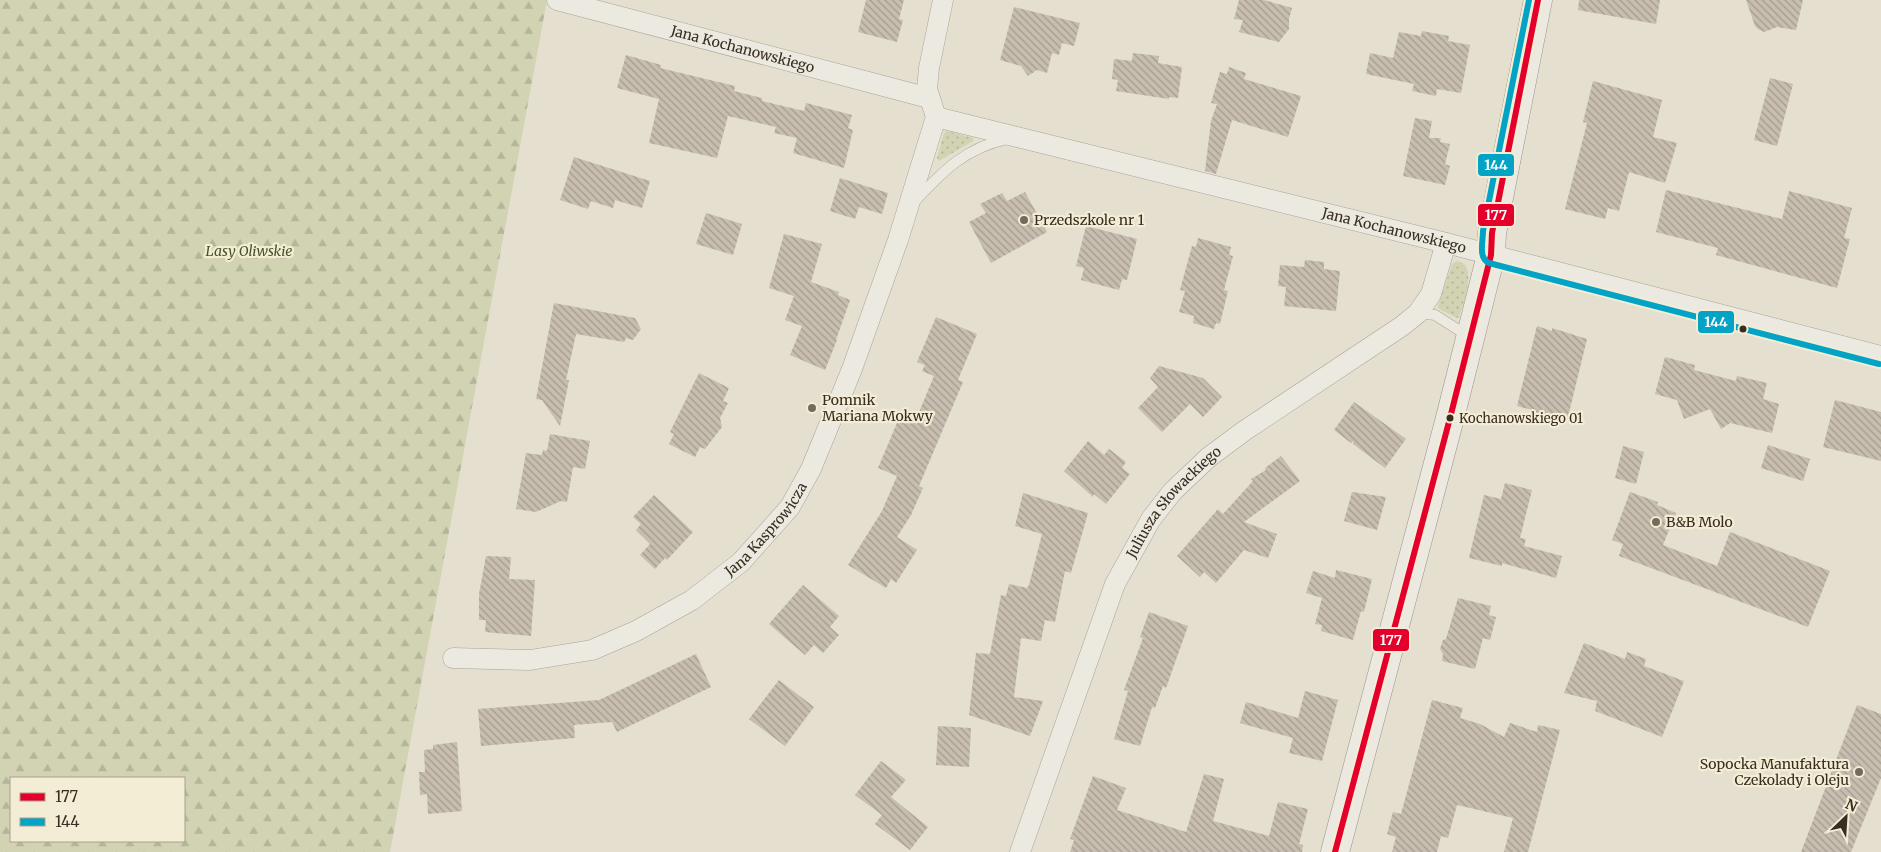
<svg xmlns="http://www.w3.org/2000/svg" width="1881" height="852" font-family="Merriweather,serif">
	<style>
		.green { fill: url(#green-dots) }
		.forest { fill: url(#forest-firs); fill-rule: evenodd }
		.building { fill: url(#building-back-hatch) }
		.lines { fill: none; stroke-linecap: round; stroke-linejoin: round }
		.lane-casing { stroke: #a9a498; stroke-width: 11 }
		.street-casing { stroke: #a9a498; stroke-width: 21 }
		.secondary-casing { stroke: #999388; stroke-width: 29 }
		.lane { stroke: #ece9e0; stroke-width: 10 }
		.street { stroke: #ece9e0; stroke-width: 20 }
		.secondary { stroke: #ece9e0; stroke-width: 28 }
		.bus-1-casing { stroke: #f4edd6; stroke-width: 10 }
		.bus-2-casing { stroke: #f4edd6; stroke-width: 10 }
		.bus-1 { stroke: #e4002b; stroke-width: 6 }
		.bus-2 { stroke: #03a3c5; stroke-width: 6 }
		.poi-dot { fill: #746b5d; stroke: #f4edd6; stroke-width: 2 }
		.bus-dot { fill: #382d20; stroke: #f4edd6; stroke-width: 2 }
		.labels { text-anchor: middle; stroke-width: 4.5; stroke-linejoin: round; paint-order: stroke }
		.bus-label { font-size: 13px; fill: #382d20; stroke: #f4edd6; text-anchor: start }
		.street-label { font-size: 14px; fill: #382d20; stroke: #f4edd6 }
		.poi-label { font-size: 14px; fill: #382d20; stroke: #f4edd6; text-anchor: start }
		.park-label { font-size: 14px; font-style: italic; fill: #465328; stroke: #f4edd6 }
		.line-badge { stroke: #f4edd6; stroke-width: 2 }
		.badge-label { font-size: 14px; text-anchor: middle; font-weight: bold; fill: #fff }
	</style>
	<defs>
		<pattern id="green-dots" width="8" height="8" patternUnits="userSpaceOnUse" patternTransform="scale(1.25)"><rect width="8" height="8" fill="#d1d3b2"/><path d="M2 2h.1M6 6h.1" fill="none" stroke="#b4b599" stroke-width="1.8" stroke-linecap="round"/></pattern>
		<pattern id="forest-firs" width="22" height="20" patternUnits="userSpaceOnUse" patternTransform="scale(1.25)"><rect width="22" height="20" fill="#d1d3b2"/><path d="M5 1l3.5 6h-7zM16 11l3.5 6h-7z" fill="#b4b599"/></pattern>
		<pattern id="building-back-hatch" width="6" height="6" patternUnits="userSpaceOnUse" patternTransform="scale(1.25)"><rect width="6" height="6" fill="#c7beb0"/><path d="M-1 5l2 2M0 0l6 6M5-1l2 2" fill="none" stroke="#a39b8f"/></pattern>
	</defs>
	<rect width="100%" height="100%" fill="#e4dfcf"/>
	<path class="green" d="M947,131l26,7v3l-34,20 -2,-3 7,-25z
		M1457,261c22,4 6,42 2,56l-2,1 -18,-9 -1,-3 14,-42z"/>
	<path class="forest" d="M0,0h547l-157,852h-390zM11,778h173v63h-173z"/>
	<path class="building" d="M866,0h38l-5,19 4,1 -6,22 -39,-10z
		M1239,0h25l28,8 -3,11v10l-10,13 -40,-10 4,-12 -9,-1z
		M1579,0h81l-4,24 -78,-14z
		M1746,0h57l-7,30 -19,-3 -13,5 -6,-3 -3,-3z
		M1014,7l66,16 -6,23 -12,-3 -3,12 -7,-2 -5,20 -10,-3 -9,6 -7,-10 -21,-6z
		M1422,31l27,5 -1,5 22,4 -9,48 -24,-4 -1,7 -24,-5 2,-7 -48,-10 4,-21 23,5 6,-26 22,4z
		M1133,53l26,3 -1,7 24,4 -4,31 -9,-1v2l-53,-8 2,-11 -6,-1 2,-20 18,2z
		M626,55l35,10 -1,3 75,18 -1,5 28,7v3l42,10 2,-8 46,12 -4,13 5,2 -9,38 -51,-15 4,-15 -23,-5 2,-6 -48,-11 -11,42 -68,-15 10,-44 -42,-11z
		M1229,67l17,6 -2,6 57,17 -13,41 -56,-17 -16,54 -11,-3 6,-50 6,-17 -6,-1 9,-31 7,2z
		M1770,78l23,6 -16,62 -23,-6z
		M1593,81l69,19 -9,37 24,6 -12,40 -36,-11 -10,39 -11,-3 -3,11 -40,-10 22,-86 -4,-1z
		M1415,118l17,3 -3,17h12l-1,4 10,2 -5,20 5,2 -5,19 -42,-9z
		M574,157l76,24 -8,27 -27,-8 -2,8 -22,-7 -3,8 -28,-9z
		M840,178l48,15 -6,21 -23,-7 -4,12 -25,-8z
		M1666,190l116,29 7,-28 63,17 -8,30 6,1 -13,49 -121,-33 2,-7 -62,-16z
		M1025,192l22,40 -56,31 -22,-41 17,-9 -6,-9 22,-11 5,8z
		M706,213l36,11 -9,31 -37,-11z
		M1086,226l51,13 -10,41 -5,-1 -3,11 -38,-10 3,-12 -8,-2z
		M784,234l38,10 -11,38 28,10 -1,3 12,5 -14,40h1l-12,30 -35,-15 12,-29 -17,-6 9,-24 -25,-8z
		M1198,238l33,9 -2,8 4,1 -9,34 4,1 -8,33 -4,-1 -2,6 -21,-6 1,-7 -15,-4 6,-21 -5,-1 12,-44 4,1z
		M1305,260l19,2v7l16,2 -4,40 -52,-5 2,-19 -8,-1 2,-21 24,2z
		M554,303l81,15 6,11 -8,11 -7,-2 -2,4 -48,-8 -10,46h3l-9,46 -18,-26 -6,-1z
		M936,317l41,17 -19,46 5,2 -44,104 4,2 -12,27 -14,22 20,13 -21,33 -5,-4 -5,9 -38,-23 34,-54 15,-35 -19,-8 24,-57 15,6 17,-41 -12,-5 3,-6 -8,-3z
		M1537,326l15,5v-3l35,11 -20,82 -36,-9 1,-2 -15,-4z
		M1665,357l30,8 -1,5 42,11 1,-5 30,7 -4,16 16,5 -7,29 -42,-10 -9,6 -11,-20 -26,10 -7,-19 -22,-6z
		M1159,366l44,12 19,19 -19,20 -13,-13 -28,28 -24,-24 20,-21 -8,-9z
		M699,373l30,15 -6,13 5,2 -8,15 2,9 -17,22 -5,-2 -5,10 -26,-13 5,-10 -4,-2z
		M1835,400l46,12v49l-58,-14z
		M1354,402l52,37 -21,29 -32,-24v-3l-2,2 -17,-13z
		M550,434l40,7 -5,28 -12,-2 -6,35 -6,-1 -25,11 -20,-3 10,-56 16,2 1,-5 4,1z
		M1088,441l16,14 5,-6 17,13 -4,6 8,6 -24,30 -12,-10 -1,3 -29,-26z
		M1768,445l42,14 -7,22 -42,-13z
		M1623,446l21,6 -8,32 -21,-6z
		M1281,456l19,25 -56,41 33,12 -9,24 -24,-8 -28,33 -12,-11 -4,5 -23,-21 41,-47 5,5 30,-33 -2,-2 15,-9 -1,-2z
		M1505,483l27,7 -12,48 6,1 -2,7 38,10 -6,22 -54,-15v3l-33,-8 15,-63 17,4z
		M1352,492l34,5 -9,33 -33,-9z
		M1630,492l28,10 -1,3 19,8 -13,32 54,21 13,-34 100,39 -22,56 -189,-71 4,-12 -11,-4z
		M1023,493l65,20 -17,60 -6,-2 -10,51 -10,-2 -4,21 -20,-3 -7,59 29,4 -13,35 -61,-21 7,-62 14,1 11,-59 5,1 3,-12 18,4 2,-3 13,-51 -27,-8z
		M654,495l39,37 -26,28 -2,-2 -10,11 -15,-14 10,-11 -14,-14 5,-6 -8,-7z
		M486,556l25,1 -2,22 26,1 -4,56 -46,-4 1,-12h-7v-26z
		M1336,570l36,9 -8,33 -3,-1 -8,29 -32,-9 1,-6 -7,-1 7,-26 -16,-5 7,-22 22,7z
		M803,585l36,31 -9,11 9,8 -16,18 -9,-8 -9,10 -36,-31z
		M1458,598l33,8 -2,9 7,2 -6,23 -7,-2 -8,31 -33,-8 1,-7 -3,-5 3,-9 3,-1z
		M1149,612l39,14 -22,62 -3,-2 -8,22 -3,-1 -12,39 -26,-7 14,-48 -4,-1 19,-52 -3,-1z
		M1584,643l41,16 2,-7 19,7 -2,7 40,15 -22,56 -67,-26 2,-10 -33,-8z
		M696,654l15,33 -94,45 -5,-10 -38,3 1,13 -94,8 -3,-37 121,-9z
		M779,680l35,27 -29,39 -36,-27z
		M1305,691l33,9 -16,61 -33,-8 4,-15 -53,-15 6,-21 52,16z
		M1432,700l31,8 -3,10 20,6 24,13 6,-14 27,9 1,-7 22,5 -32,122h-24l9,-34 -56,-13 -9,33 -7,-2 -4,16h-45l4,-15 -9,-3 6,-22 8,2z
		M1857,705l24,9v64l-30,74h-50z
		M938,726l33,2 -2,39 -33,-2z
		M457,742l5,69 -34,3 -1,-20 -7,1 -1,-23h6l-1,-22 9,-1v-4z
		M881,761l25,19 -15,17 37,30 -18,23 -35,-26 7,-9 -27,-20z
		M1204,774l20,5 -11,42 56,15 9,-34 30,7 -9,35 4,1 -1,7h-232l4,-12 -4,-1 23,-63 33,12 -9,22 69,22z"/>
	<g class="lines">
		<g class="lane-casing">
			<path id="lane" d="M915,201c28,-30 50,-53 92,-62
				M1418,313l17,2 33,21"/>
		</g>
		<g class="street-casing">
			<g id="street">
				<path id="s1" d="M557,0l372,98"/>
				<path id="s2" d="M936,117l510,126 435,113"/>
				<path id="s3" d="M453,658l77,2 62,-10 44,-19 56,-31 49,-38 49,-55 21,-38 41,-100 46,-129 38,-123 -9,-28 2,-21 14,-68"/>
				<path id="s4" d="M1020,852l95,-268 36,-65 22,-28 36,-34 35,-26 158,-105 16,-13 13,-19 15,-51"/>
			</g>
		</g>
		<g class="secondary-casing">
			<path id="secondary" d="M1335,852l115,-434 41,-163 1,-22 46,-233"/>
		</g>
		<use href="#lane" class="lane"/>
		<use href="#street" class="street"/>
		<use href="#secondary" class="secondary"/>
		<g class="bus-1-casing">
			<path id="bus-1" d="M1335,852l115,-434 41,-163 1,-22 46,-233"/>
		</g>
		<g class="bus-2-casing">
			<path id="bus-2" d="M1529,0l-46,231c0,11 -5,27 6,32l390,101"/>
		</g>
		<use href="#bus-1" class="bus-1"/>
		<use href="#bus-2" class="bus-2"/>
	</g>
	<g class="poi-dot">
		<circle cx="1024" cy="220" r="5"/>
		<circle cx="812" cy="408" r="5"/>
		<circle cx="1656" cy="522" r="5"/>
		<circle cx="1859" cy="772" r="5"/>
	</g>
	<g class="bus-dot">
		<circle cx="1743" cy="329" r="4.5"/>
		<circle cx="1450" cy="418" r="4.5"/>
	</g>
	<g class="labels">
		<g class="bus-label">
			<text x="1459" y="423">Kochanowskiego 01</text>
		</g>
		<g class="street-label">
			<text dy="5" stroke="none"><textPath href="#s1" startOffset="192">Jana Kochanowskiego</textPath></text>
			<text dy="5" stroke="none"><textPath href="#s2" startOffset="472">Jana Kochanowskiego</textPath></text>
			<text dy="5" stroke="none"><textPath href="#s4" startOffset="386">Juliusza Słowackiego</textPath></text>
			<text dy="5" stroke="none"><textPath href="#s3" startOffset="355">Jana Kasprowicza</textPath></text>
		</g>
		<g class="poi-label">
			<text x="1034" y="225">Przedszkole nr 1</text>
			<text x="822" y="405">Pomnik<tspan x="822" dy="16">Mariana Mokwy</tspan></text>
			<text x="1666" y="527">B&amp;B Molo</text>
			<text x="1849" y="769" text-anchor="end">Sopocka Manufaktura<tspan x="1849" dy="16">Czekolady i Oleju</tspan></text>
		</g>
		<g class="park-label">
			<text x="249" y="256">Lasy Oliwskie</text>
		</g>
	</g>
	<g class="line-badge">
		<rect x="1477" y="153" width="38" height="24" rx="5" fill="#03a3c5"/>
		<rect x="1477" y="203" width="38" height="24" rx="5" fill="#e4002b"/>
		<rect x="1697" y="310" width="38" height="24" rx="5" fill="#03a3c5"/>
		<rect x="1372" y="628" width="38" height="24" rx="5" fill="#e4002b"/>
	</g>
	<g class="badge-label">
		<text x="1496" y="170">144</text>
		<text x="1496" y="220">177</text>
		<text x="1716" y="327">144</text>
		<text x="1391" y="645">177</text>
	</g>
	<rect x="10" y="777" width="175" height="65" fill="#f4edd6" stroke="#a9a08d"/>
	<rect x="20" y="793" width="25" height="8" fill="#e4002b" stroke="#a9a08d"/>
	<text x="55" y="802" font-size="15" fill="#382d20">177</text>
	<rect x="20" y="818" width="25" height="8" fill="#03a3c5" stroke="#a9a08d"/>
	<text x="55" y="827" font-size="15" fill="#382d20">144</text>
	<g transform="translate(1846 817) rotate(25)" stroke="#f4edd6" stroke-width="4" paint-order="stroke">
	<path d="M0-4L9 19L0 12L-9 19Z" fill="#382d20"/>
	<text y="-8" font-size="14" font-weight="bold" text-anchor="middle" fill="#382d20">N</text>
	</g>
</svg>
